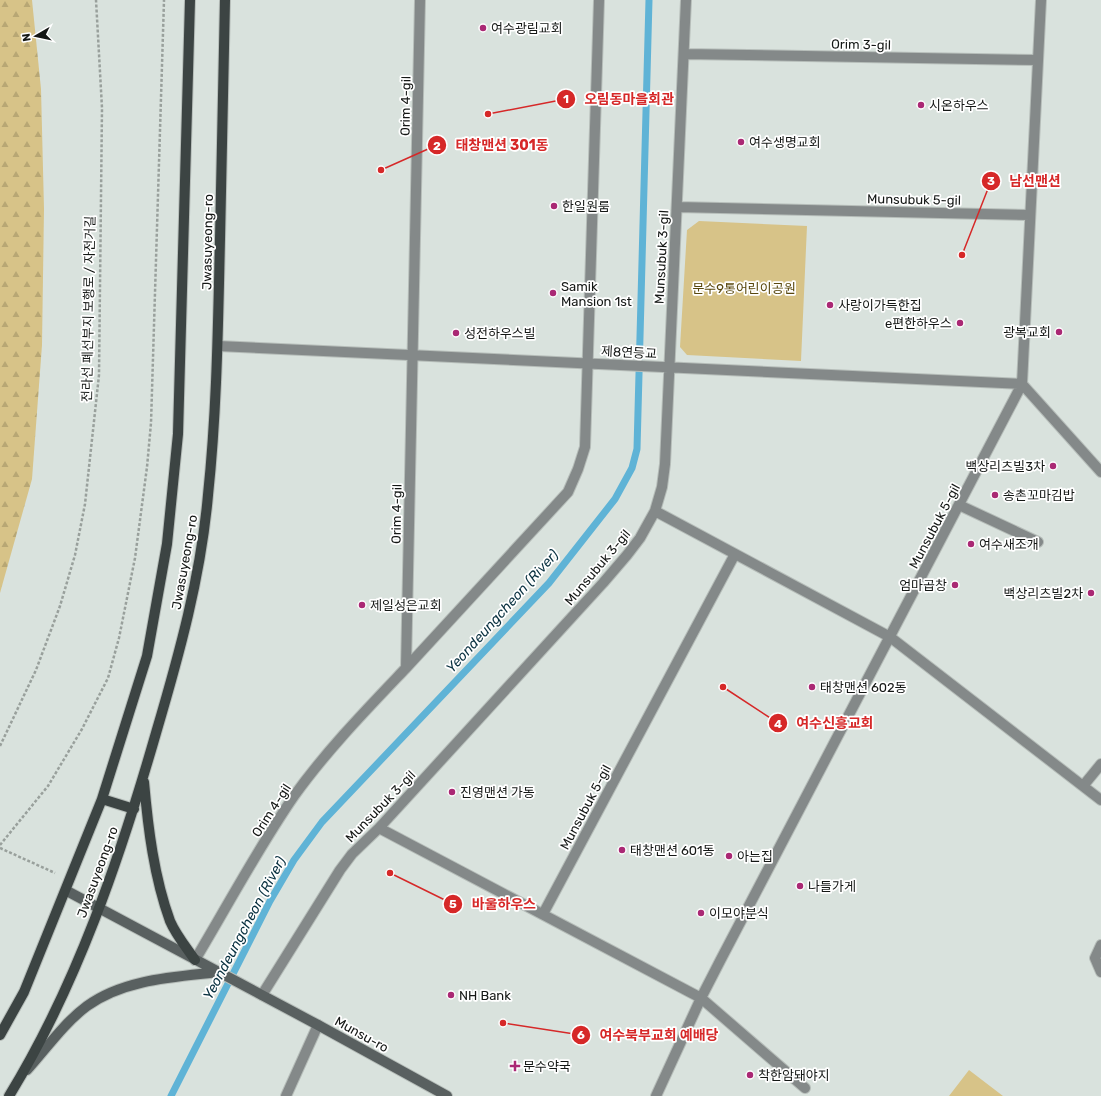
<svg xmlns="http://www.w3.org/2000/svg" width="1101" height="1096" font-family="Rubik,'Noto Sans KR',sans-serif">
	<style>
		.green { fill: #d7c388 }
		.forest { fill: url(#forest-firs) }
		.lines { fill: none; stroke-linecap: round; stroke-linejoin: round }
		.stream { stroke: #5fb3d6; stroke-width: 7 }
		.street-casing { stroke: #b6bdb9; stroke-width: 12 }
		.secondary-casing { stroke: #b6bdb9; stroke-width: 12 }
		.primary-casing { stroke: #b6bdb9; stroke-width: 12 }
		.path { stroke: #99a09c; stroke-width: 2.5; stroke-dasharray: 3 2; stroke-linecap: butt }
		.street { stroke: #848989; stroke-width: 10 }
		.secondary { stroke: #596060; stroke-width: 10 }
		.primary { stroke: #3c4443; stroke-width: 10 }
		.poi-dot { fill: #aa2874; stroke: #fff; stroke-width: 1.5 }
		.labels { text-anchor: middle; stroke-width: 3.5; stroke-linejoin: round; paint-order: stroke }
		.poi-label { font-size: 13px; fill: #141715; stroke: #fff; text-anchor: start }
		.street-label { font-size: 13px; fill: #141715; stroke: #fff }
		.park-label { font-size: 13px; fill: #58470d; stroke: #fff }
		.water-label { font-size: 14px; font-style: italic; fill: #08303f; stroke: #fff }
		.leader { fill: none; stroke: #d62828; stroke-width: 1.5 }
		.callout-dot { fill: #d62828; stroke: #fff; stroke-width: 1.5 }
		.mark-label { font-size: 12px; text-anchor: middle; font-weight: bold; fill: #fff }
		.callout-label { font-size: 14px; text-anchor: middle; font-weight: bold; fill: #d62828; stroke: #fff; stroke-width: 3.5; stroke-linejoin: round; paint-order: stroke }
	</style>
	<defs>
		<pattern id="forest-firs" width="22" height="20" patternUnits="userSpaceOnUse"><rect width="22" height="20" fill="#d7c388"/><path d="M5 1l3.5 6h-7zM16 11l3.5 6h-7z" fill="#b8a774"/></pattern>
	</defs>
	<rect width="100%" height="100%" fill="#d9e2dd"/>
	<path class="green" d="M699,221l108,5 -6,135 -114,-6 -7,-8 7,-117z
		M969,1070l34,26h-54z"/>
	<path class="forest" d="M0,0h32l9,89 3,120 -2,136 -10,134 -32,114z"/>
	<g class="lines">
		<path class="stream" d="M171,1096l99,-195 24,-41 28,-38 227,-239 66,-84 17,-31 5,-19 12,-449"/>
		<g class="street-casing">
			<path id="street" d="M684,54l354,6
				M677,207l353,8
				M218,346l804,38 79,88
				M959,505l79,37
				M655,511l235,126 211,163
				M406,668l162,-176 10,-23 7,-22 14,-447
				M1083,786l18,-22
				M379,828l322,170 104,90
				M543,914l192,-360
				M1101,945l-6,13 6,14
				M195,960c33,-55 63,-112 99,-164 33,-46 73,-87 112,-128l14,-668
				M262,995l78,-125 12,-16 27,-26 224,-245 24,-28 13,-17 15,-27 7,-24 3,-23 21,-464
				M286,1096l32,-71
				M656,1096l45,-98 19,-37 302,-577 19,-384"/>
		</g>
		<g class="secondary-casing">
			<path id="secondary" d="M67,891l251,134 129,71
				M27,1070c19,-21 37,-47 60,-64 37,-27 88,-29 132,-34"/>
		</g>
		<g class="primary-casing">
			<path id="primary" d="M144,782c4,46 10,95 26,139 6,14 16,26 25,39
				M102,799l32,10
				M0,1035l24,-43 78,-193 45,-143 20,-112 11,-110 12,-434
				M9,1096c68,-111 111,-238 147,-363 23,-78 45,-157 52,-238 9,-85 10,-171 12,-256 2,-80 3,-159 5,-239"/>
		</g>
		<path class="path" d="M0,746l36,-76 24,-64 15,-51 10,-51 14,-129 3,-267 -6,-108
			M0,845l48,-59 34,-57 26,-51 11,-40 16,-80 12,-91 4,-44 13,-423
			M0,848l55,25"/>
		<use href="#street" class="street"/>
		<use href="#secondary" class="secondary"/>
		<use href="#primary" class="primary"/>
	</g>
	<g class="poi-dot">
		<circle cx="483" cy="28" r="4"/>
		<circle cx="921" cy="105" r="4"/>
		<circle cx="741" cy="142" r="4"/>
		<circle cx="554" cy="206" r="4"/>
		<circle cx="553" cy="293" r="4"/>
		<circle cx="830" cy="305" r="4"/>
		<circle cx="960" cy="323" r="4"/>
		<circle cx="1059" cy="332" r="4"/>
		<circle cx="456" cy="333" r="4"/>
		<circle cx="1053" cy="466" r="4"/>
		<circle cx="995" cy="495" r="4"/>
		<circle cx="971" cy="544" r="4"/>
		<circle cx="955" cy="585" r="4"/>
		<circle cx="1091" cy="593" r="4"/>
		<circle cx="362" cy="605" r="4"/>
		<circle cx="812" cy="687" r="4"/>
		<circle cx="452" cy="792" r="4"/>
		<circle cx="622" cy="850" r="4"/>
		<circle cx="729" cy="856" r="4"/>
		<circle cx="800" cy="886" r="4"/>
		<circle cx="701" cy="913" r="4"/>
		<circle cx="451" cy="995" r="4"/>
		<path d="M513 1060h4v4h4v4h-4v4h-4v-4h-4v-4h4z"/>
		<circle cx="750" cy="1075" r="4"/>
	</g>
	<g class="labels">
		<g class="poi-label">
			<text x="491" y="33">여수광림교회</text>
			<text x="929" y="110">시온하우스</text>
			<text x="749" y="147">여수생명교회</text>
			<text x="562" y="211">한일원룸</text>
			<text x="561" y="291">Samik<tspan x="561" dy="15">Mansion 1st</tspan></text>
			<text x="838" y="310">사랑이가득한집</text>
			<text x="952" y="328" text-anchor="end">e편한하우스</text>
			<text x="1051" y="337" text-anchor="end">광복교회</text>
			<text x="464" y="338">성전하우스빌</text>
			<text x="1045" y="471" text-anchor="end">백상리츠빌3차</text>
			<text x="1003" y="500">송촌꼬마김밥</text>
			<text x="979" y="549">여수새조개</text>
			<text x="947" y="590" text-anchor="end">엄마곱창</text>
			<text x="1083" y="598" text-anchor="end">백상리츠빌2차</text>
			<text x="370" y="610">제일성은교회</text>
			<text x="820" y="692">태창맨션 602동</text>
			<text x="460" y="797">진영맨션 가동</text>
			<text x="630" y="855">태창맨션 601동</text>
			<text x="737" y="861">아는집</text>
			<text x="808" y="891">나들가게</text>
			<text x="709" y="918">이모야분식</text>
			<text x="459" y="1000">NH Bank</text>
			<text x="523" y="1071">문수약국</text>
			<text x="758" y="1080">착한암돼야지</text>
		</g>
		<g class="street-label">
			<text transform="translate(861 44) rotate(1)" y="5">Orim 3-gil</text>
			<text transform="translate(405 106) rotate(-89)" y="5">Orim 4-gil</text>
			<text transform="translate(914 199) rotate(1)" y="5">Munsubuk 5-gil</text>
			<text transform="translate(207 242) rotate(-89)" y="5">Jwasuyeong-ro</text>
			<text transform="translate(661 257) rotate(-87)" y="5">Munsubuk 3-gil</text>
			<text transform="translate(88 309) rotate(-89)" y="5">전라선 폐선부지 보행로 / 자전거길</text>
			<text transform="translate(629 352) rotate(3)" y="5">제8연등교</text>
			<text transform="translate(396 514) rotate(-89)" y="5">Orim 4-gil</text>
			<text transform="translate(934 526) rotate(-62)" y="5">Munsubuk 5-gil</text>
			<text transform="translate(184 562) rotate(-80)" y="5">Jwasuyeong-ro</text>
			<text transform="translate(597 567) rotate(-50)" y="5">Munsubuk 3-gil</text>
			<text transform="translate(380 806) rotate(-46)" y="5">Munsubuk 3-gil</text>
			<text transform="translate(585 807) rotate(-62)" y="5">Munsubuk 5-gil</text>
			<text transform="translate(271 810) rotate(-57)" y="5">Orim 4-gil</text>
			<text transform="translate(97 872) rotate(-70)" y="5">Jwasuyeong-ro</text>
			<text transform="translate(362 1034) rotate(29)" y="5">Munsu-ro</text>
		</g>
		<g class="park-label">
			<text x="744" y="293">문수9통어린이공원</text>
		</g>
		<g class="water-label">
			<text transform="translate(502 611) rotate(-48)" y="5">Yeondeungcheon (River)</text>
			<text transform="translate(244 928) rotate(-62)" y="5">Yeondeungcheon (River)</text>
		</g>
	</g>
	<path class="leader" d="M488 114L566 99M381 170L437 145M962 255L991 181M723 687L778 723M390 873L453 904M503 1023L581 1035"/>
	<g class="callout-dot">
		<circle cx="488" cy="114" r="4"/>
		<circle cx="381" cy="170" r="4"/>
		<circle cx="962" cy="255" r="4"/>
		<circle cx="723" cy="687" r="4"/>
		<circle cx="390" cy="873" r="4"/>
		<circle cx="503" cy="1023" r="4"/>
		<circle cx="566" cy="99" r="10"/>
		<circle cx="437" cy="145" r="10"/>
		<circle cx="991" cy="181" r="10"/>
		<circle cx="778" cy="723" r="10"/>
		<circle cx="453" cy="904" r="10"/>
		<circle cx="581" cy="1035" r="10"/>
	</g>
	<g class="mark-label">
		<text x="566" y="103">1</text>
		<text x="437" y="150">2</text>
		<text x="991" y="185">3</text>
		<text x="778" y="728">4</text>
		<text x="453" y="908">5</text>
		<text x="581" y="1039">6</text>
	</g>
	<g class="callout-label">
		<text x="629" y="104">오림동마을회관</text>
		<text x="502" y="150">태창맨션 301동</text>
		<text x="1035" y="186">남선맨션</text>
		<text x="835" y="728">여수신흥교회</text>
		<text x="504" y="909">바울하우스</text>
		<text x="659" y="1040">여수북부교회 예배당</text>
	</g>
	<g transform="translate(36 36) rotate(261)" stroke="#ffffff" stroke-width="3" paint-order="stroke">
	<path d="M0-3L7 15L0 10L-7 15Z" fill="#141715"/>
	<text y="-6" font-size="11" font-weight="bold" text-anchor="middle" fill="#141715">N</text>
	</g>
</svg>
